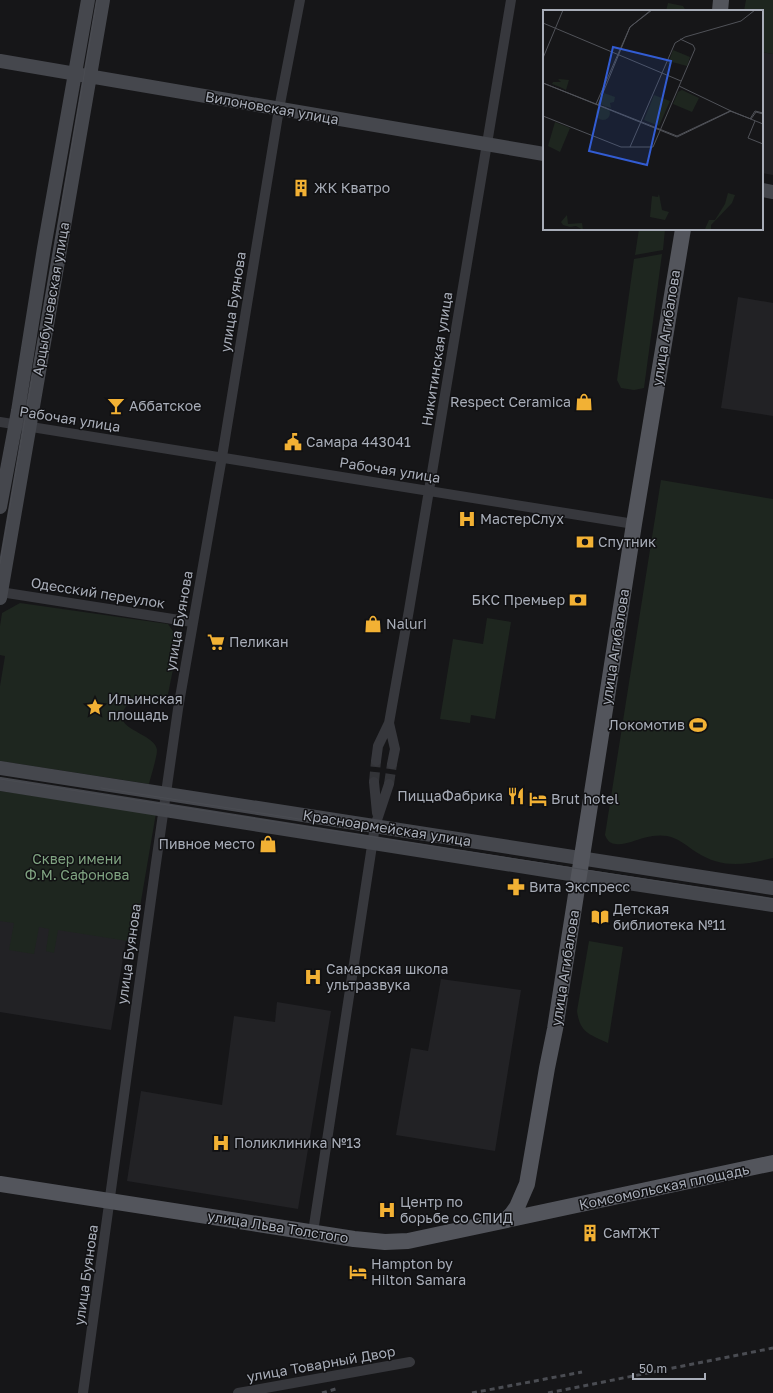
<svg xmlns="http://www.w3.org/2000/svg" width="773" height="1393" font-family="'Golos Text',sans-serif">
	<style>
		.built { fill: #222225 }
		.green { fill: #1e261f }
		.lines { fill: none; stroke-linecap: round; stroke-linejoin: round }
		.street-tunnel { stroke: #333438; stroke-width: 10; stroke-dasharray: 10 5; stroke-linecap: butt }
		.street { stroke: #37383d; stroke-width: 10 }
		.secondary { stroke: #45474d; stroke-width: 14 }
		.primary { stroke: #53555c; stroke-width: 16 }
		.tram { stroke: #4a4c52; stroke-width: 1 }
		.rail { stroke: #4a4c52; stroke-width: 3; stroke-dasharray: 5 4; stroke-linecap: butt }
		.labels { text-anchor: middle; stroke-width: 3; stroke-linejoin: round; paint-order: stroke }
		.street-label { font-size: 14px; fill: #a8adb8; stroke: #111113 }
		.poi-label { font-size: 14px; fill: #a8adb8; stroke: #111113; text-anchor: start }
		.park-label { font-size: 14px; fill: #7fa381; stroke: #111113 }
		.inset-road { fill: none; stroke: #505258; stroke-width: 1 }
		.view { fill: #325cd3; fill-opacity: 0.15; stroke: #325cd3; stroke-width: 2 }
		.inset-edge { fill: none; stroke: #a8adb8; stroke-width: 2 }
	</style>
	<rect width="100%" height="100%" fill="#161618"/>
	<path class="built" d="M762,52l11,2v121l-11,-2z
		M738,297l35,6v113l-52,-8z
		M0,920l126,20 -15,90 -111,-18z
		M441,979l80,11 -26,161 -99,-16 15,-87 17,3z
		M277,1002l54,9 -33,198 -171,-28 14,-90 81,14 12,-89 41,6z"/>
	<path class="green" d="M746,0h27v54l-11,-2v-41h-18z
		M668,3l15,3 3,5h-20z
		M639,229h26l-2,21 -28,5z
		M662,254l-18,134 -10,2 -13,-2 -4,-8 17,-121z
		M661,480l112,19v359c-28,7 -51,11 -77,-6 -9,-6 -18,-14 -29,-16 -12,-2 -25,2 -36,6 -5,1 -10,3 -15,2 -6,0 -9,-4 -11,-9z
		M20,603l148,21 11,16 -12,59c-6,3 -11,6 -18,6 -8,-1 -13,-4 -21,0 -2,1 -4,4 -5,7 -8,18 33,22 34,38 0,7 -6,26 -8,34l-149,-23v-75l5,-30 -5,-1v-29l2,-13z
		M487,618l24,4 -16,97 -24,-4 -1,8 -30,-4 13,-80 30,5z
		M0,791l156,22 -22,129 -76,-12 -4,23 -8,-2 3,-22 -10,-2 -5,27 -25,-4 5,-27 -14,-2z
		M589,941l34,6 -15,96c-19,-9 -28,-10 -31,-32z"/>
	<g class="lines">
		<path class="street-tunnel" d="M374,782l2,-21
			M389,784l3,-20"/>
		<path class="street" d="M0,422l634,102
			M0,592l192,30
			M389,723l6,26 -3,15
			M376,761l2,-15 11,-23 20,-113 102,-610
			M374,782l3,31
			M313,1232l62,-406 14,-42
			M83,1393l73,-530 22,-154 44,-252 57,-348 21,-109
			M238,1393l172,-31"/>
		<path class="secondary" d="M0,61l544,93
			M762,190l11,2
			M0,507l18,-96 26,-163 44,-248
			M0,598l103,-598
			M0,768l773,120
			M0,784l595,94 178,27"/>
		<path class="primary" d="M720,11l1,-11
			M0,1184l354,55 31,3 23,-1 365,-78
			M507,1219l5,-5 5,-7 10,-23 20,-116 8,-39 79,-505 49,-295"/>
		<path class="tram" d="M0,564l97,-564
			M0,779l773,120
			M101,788l364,57"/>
		<path class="rail" d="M322,1393l17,-5
			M472,1393l110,-21
			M548,1393l225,-45"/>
	</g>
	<defs>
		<g id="building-bare" transform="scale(1.38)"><path d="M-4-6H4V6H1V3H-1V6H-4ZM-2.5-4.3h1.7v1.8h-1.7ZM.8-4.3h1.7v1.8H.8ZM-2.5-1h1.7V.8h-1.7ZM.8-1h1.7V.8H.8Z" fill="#f2b134" stroke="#111113" stroke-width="2.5" paint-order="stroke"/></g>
		<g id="shop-bare" transform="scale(1.38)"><path d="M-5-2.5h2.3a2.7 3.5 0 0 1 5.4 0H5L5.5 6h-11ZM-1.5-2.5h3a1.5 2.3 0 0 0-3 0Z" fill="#f2b134" stroke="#111113" stroke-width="2.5" paint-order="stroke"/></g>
		<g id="bar-bare" transform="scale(1.38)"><path d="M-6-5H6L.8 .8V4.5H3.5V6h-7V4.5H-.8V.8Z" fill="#f2b134" stroke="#111113" stroke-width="2.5" paint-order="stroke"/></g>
		<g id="civic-bare" transform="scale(1.38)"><path d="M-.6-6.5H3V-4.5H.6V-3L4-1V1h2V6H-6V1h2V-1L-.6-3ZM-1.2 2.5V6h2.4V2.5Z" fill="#f2b134" stroke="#111113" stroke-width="2.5" paint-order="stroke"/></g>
		<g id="hospital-bare" transform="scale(1.38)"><path d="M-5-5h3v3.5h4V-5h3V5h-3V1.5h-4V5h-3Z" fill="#f2b134" stroke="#111113" stroke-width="2.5" paint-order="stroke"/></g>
		<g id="bank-bare" transform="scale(1.38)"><path d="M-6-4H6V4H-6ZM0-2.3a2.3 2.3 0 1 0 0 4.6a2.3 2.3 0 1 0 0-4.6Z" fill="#f2b134" stroke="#111113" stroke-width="2.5" paint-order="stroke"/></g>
		<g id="supermarket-bare" transform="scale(1.38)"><path d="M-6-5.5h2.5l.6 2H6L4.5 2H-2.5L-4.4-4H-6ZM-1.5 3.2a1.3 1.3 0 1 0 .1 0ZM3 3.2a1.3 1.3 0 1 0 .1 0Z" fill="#f2b134" stroke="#111113" stroke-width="2.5" paint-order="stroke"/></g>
		<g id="sight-bare" transform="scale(1.38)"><path d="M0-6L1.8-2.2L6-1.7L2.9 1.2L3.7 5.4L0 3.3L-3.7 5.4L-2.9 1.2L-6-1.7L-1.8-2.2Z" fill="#f2b134" stroke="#111113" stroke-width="2.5" paint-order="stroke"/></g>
		<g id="stadium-bare" transform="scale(1.38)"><path d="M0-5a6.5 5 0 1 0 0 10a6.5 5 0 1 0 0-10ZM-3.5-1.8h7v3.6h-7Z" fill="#f2b134" stroke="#111113" stroke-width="2.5" paint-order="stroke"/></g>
		<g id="restaurant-bare" transform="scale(1.38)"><path d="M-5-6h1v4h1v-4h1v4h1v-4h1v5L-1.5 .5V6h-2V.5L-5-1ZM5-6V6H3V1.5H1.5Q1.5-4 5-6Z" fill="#f2b134" stroke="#111113" stroke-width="2.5" paint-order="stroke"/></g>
		<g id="hotel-bare" transform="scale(1.38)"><path d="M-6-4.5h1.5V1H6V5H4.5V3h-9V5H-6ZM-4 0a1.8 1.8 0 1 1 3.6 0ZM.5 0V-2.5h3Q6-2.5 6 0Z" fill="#f2b134" stroke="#111113" stroke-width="2.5" paint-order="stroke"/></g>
		<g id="pharmacy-bare" transform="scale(1.38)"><path d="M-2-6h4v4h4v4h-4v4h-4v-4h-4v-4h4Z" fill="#f2b134" stroke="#111113" stroke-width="2.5" paint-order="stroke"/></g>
		<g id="library-bare" transform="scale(1.38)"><path d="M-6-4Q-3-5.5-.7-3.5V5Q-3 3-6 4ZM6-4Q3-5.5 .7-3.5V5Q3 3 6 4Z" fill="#f2b134" stroke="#111113" stroke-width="2.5" paint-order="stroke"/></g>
	</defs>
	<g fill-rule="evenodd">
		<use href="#building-bare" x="301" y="188"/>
		<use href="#shop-bare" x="584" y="402"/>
		<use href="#bar-bare" x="116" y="406"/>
		<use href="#civic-bare" x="293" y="442"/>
		<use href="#hospital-bare" x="467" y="519"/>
		<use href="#bank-bare" x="585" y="542"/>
		<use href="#bank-bare" x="578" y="600"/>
		<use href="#shop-bare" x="373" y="624"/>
		<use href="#supermarket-bare" x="216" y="642"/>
		<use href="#sight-bare" x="95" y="707"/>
		<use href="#stadium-bare" x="698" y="725"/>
		<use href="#restaurant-bare" x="516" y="796"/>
		<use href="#hotel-bare" x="538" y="799"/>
		<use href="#shop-bare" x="268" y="844"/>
		<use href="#pharmacy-bare" x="516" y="887"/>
		<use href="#library-bare" x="600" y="917"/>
		<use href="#hospital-bare" x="313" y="977"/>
		<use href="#hospital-bare" x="221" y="1143"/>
		<use href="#hospital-bare" x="387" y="1210"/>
		<use href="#building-bare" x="590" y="1233"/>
		<use href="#hotel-bare" x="358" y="1272"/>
	</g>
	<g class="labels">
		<g class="street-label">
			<text transform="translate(272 108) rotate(10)" y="5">Вилоновская улица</text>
			<text transform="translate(51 299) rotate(-80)" y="5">Арцыбушевская улица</text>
			<text transform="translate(233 302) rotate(-81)" y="5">улица Буянова</text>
			<text transform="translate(666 328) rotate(-81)" y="5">улица Агибалова</text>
			<text transform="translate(437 359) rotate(-81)" y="5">Никитинская улица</text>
			<text transform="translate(70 419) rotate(9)" y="5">Рабочая улица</text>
			<text transform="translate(390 470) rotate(9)" y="5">Рабочая улица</text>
			<text transform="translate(98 593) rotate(9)" y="5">Одесский переулок</text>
			<text transform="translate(179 621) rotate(-80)" y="5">улица Буянова</text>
			<text transform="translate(615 647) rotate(-81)" y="5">улица Агибалова</text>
			<text transform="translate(387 828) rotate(9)" y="5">Красноармейская улица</text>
			<text transform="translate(129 954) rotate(-82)" y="5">улица Буянова</text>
			<text transform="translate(565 968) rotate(-81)" y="5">улица Агибалова</text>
			<text transform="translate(664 1187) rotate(-12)" y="5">Комсомольская площадь</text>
			<text transform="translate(278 1227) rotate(9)" y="5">улица Льва Толстого</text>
			<text transform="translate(86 1275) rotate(-82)" y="5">улица Буянова</text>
			<text transform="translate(321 1364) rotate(-10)" y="5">улица Товарный Двор</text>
		</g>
		<g class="poi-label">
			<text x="314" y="193">ЖК Кватро</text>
			<text x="571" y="407" text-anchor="end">Respect Ceramica</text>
			<text x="129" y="411">Аббатское</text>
			<text x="306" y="447">Самара 443041</text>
			<text x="480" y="524">МастерСлух</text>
			<text x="598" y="547">Спутник</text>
			<text x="565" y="605" text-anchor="end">БКС Премьер</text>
			<text x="386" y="629">Naluri</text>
			<text x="229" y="647">Пеликан</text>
			<text x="108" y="704">Ильинская<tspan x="108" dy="16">площадь</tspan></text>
			<text x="685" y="730" text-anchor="end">Локомотив</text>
			<text x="503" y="801" text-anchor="end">ПиццаФабрика</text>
			<text x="551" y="804">Brut hotel</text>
			<text x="255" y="849" text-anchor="end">Пивное место</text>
			<text x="529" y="892">Вита Экспресс</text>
			<text x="613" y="914">Детская<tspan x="613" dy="16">библиотека №11</tspan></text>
			<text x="326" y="974">Самарская школа<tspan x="326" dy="16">ультразвука</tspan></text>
			<text x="234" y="1148">Поликлиника №13</text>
			<text x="400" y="1207">Центр по<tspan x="400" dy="16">борьбе со СПИД</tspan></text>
			<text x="603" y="1238">СамТЖТ</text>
			<text x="371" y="1269">Hampton by<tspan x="371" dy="16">Hilton Samara</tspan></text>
		</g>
		<g class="park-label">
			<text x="77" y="864">Cквер имени<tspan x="77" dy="16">Ф.М. Сафонова</tspan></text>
		</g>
	</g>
	<g transform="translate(543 10)">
		<rect width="220" height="220" fill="#161618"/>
		<path d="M130,40l17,7 -3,9 -15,-4 -1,3 -3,-1zM15,69l11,1 -3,10 -6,-3 1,-3 -1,3 -8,-3 1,-2h8zM139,80l17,8 -7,14 -19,-8 5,-12zM61,83l11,4 -1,5 -4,1 1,5 -12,-4zM111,85l16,6 -11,25 -15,-6zM53 103a7 7 0 1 1 14 0a7 7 0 1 1-14 0ZM12,112l15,6 -10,24 -12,-6zM185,183l7,2 -3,8 -21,22v5l-6,-1 4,-9h6l10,-16zM116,184l3,16 7,2 -4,8 -15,-3 2,-21 6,1zM24,205l1,9 14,-1 1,7 -7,-4 -6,1 -7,-2 -2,-3z" fill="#1e261f"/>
		<path class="inset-road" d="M0,13l138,58M0,48l20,-48M0,73l134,54 54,-26 32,13M0,73l134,53 53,-25 21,8 5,-7 7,2M136,76l52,25M53,94l34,-77 21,-17M55,95l32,-78 22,-17M0,106l78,31h32l42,-98 -2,-4 -13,-6M207,109l5,-8 8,2M212,111l-7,17 15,6M87,137l45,-104 10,-6 56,-16 14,-11"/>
		<path class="view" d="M70,37l58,14 -24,104 -58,-14z"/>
		<rect width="220" height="220" class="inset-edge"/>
	</g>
	<path d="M633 1373v6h72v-6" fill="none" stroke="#a8adb8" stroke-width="2"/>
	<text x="639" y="1373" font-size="12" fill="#a8adb8" stroke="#111113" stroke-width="3" paint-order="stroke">50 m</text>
</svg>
